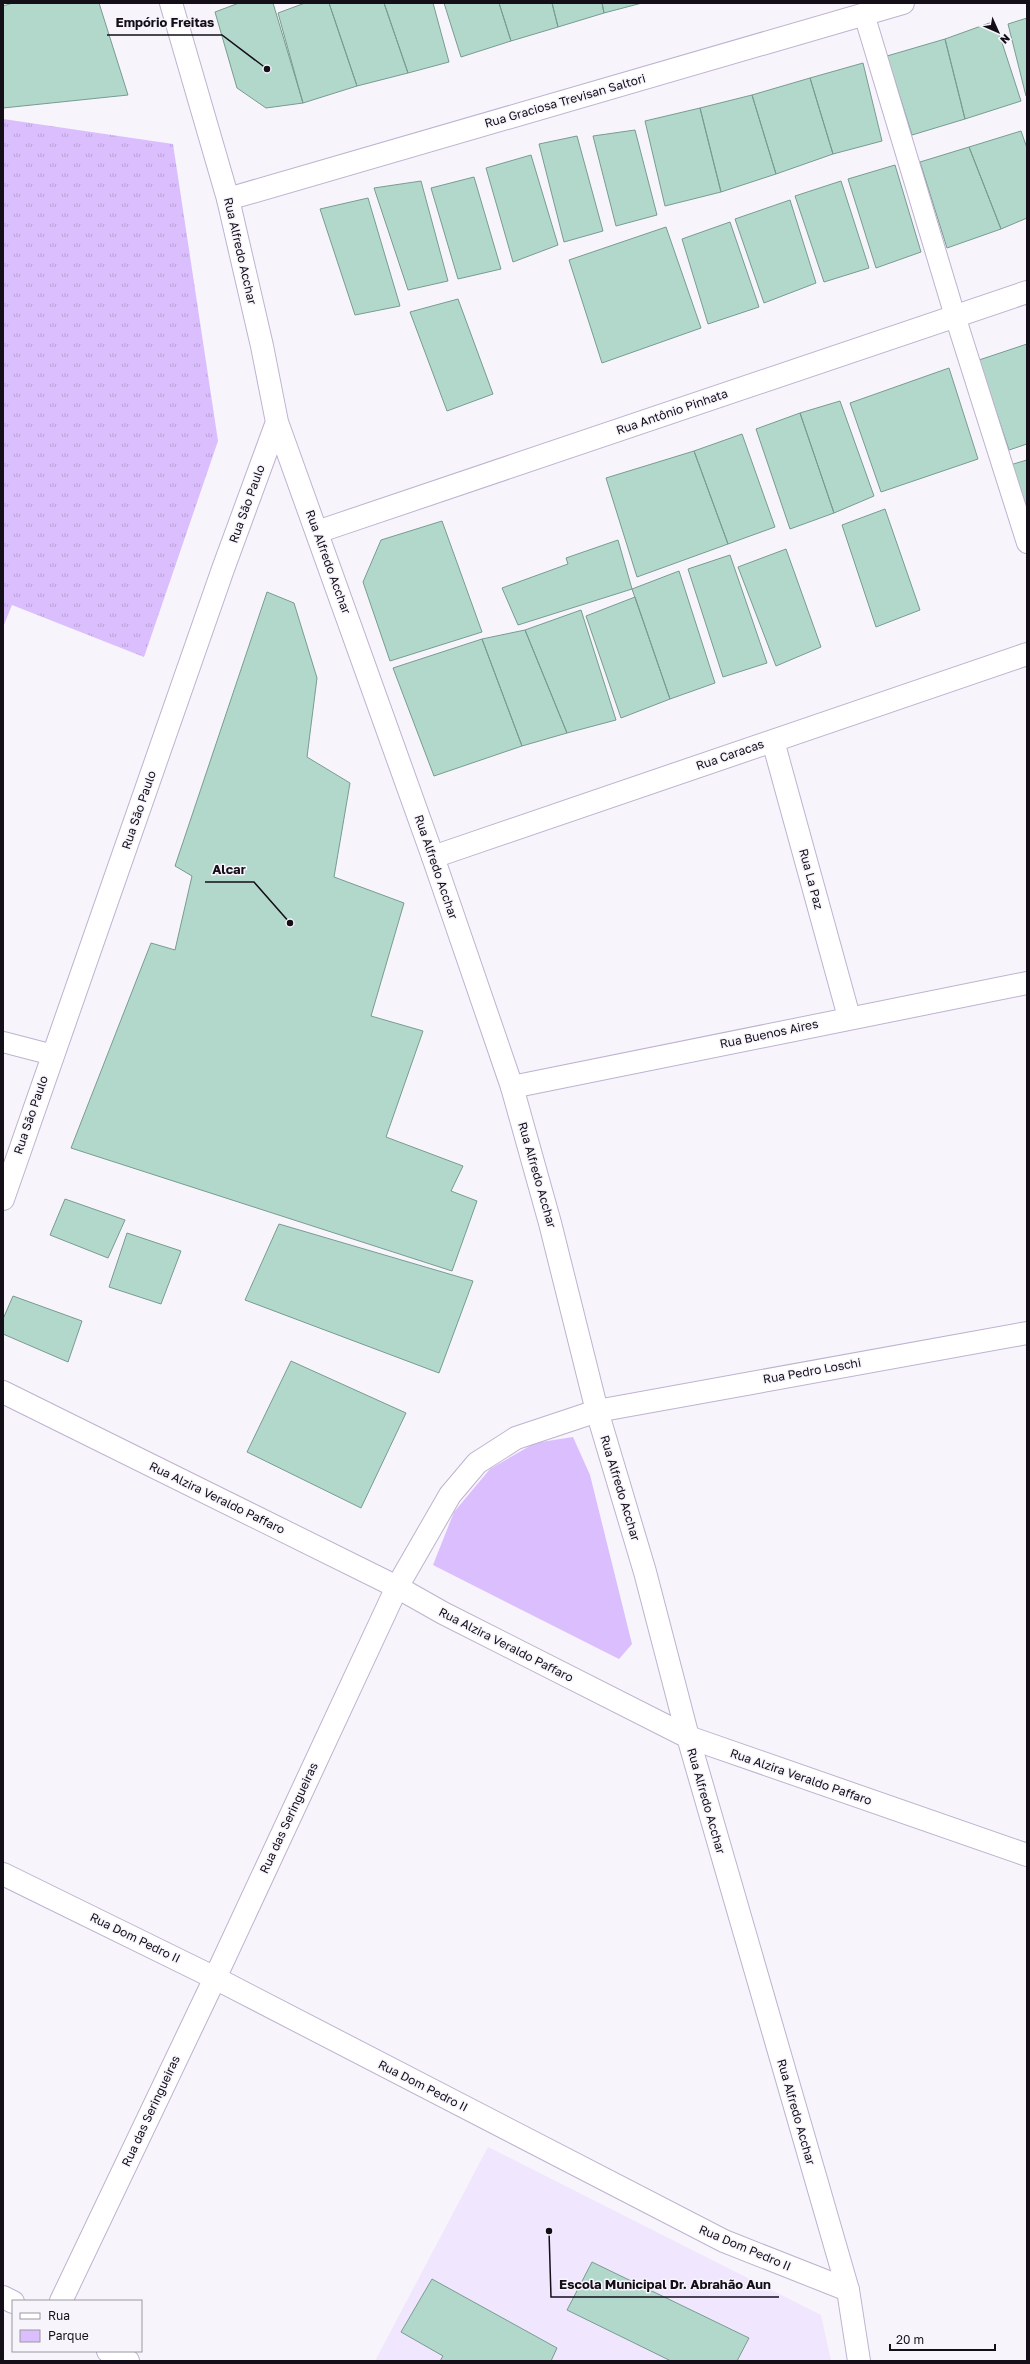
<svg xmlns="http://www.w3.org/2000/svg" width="1030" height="2364" font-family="'Golos Text',sans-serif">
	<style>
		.built { fill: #f0e6fd }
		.grass { fill: url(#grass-tufts) }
		.park { fill: #dabefd }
		.building { fill: #b2d8cb; stroke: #789c90 }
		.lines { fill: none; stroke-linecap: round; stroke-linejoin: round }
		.lane-casing { stroke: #bfb2d0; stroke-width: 22 }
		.street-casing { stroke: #bfb2d0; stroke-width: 24 }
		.secondary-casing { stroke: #bfb2d0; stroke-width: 24 }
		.lane { stroke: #fff; stroke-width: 20 }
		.street { stroke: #fff; stroke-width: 22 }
		.secondary { stroke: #fff; stroke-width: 22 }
		.labels { text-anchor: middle; stroke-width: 3; stroke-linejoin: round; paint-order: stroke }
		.street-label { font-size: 12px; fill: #130e18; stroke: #f7f4fb }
		.leader { fill: none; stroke: #130e18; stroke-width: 1.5 }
		.callout-dot { fill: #130e18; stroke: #f7f4fb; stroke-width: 1.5 }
		.callout-label { font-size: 13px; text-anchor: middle; font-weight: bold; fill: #130e18; stroke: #f7f4fb; stroke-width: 3; stroke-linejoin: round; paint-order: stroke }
	</style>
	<defs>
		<pattern id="grass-tufts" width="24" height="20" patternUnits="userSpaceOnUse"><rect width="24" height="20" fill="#dabefd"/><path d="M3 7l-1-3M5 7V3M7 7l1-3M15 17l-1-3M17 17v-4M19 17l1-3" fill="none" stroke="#baa2d8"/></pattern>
	</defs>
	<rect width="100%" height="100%" fill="#f7f4fb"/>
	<path class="built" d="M488,2147l333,168 10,46h-456z"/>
	<path class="grass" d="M3,119l170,25 45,297 -74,216 -132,-52 -9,22z"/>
	<path class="park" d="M573,1437l17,38 42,169 -13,15 -186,-94 21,-53 36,-43 45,-26z"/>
	<path class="building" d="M13,3h86l29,92 -125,13v-102z
		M239,3h34l30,100 -37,5 -29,-20 -22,-76z
		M305,3h24l28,83 -54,17 -25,-90z
		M329,3h55l24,70 -51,13z
		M384,3h49l16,59 -41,11z
		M444,3h55l12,38 -50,16z
		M499,3h53l6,24 -47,14z
		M552,3h50l2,10 -46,14z
		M602,3h40l-38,10z
		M1027,18v77l-1,1 -18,-72z
		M995,21l26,80 -56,18 -20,-80z
		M945,39l20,80 -53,16 -25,-79z
		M863,63l19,78 -49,13 -23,-76z
		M810,78l23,76 -57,20 -24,-79z
		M752,95l24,79 -55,18 -21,-84z
		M700,108l21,84 -56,14 -20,-85z
		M635,130l22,85 -41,11 -23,-90z
		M1021,131l6,17v70l-26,11 -32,-82z
		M577,136l26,95 -39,11 -25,-98z
		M969,147l32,82 -54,19 -27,-86z
		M531,155l27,90 -45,17 -27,-94z
		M895,165l26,87 -45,16 -28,-89z
		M474,177l27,92 -43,10 -27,-91z
		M421,181l27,100 -40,9 -34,-102z
		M841,181l28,87 -45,14 -29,-86z
		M368,198l32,108 -45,9 -35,-106z
		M790,200l26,83 -52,20 -29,-84z
		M730,222l29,85 -51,17 -26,-85z
		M666,227l35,101 -99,35 -33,-103z
		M458,299l35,95 -46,17 -37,-99z
		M1027,344v100l-18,6 -30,-90z
		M949,368l29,91 -97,33 -31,-89z
		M840,401l34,95 -40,17 -34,-100z
		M800,413l34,100 -44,16 -34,-100z
		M742,434l33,93 -47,17 -34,-93z
		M694,451l34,93 -91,33 -31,-99z
		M1027,460v59l-17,-54z
		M885,509l35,101 -44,17 -34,-102z
		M442,521l40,111 -92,29 -27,-79 18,-42z
		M618,540l14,49 -114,36 -16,-37 66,-24 -2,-6z
		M786,549l35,98 -45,19 -38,-99z
		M730,555l37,108 -44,14 -35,-108z
		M679,571l36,112 -45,16 -38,-110z
		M267,592l27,11 23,75 -10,79 43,26 -16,94 70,26 -33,113 52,15 -37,106 77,29 -12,25 26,10 -25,70 -381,-123 80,-205 24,7 17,-74 -17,-10z
		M635,597l35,102 -49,19 -35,-102z
		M581,610l35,110 -49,13 -42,-103z
		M525,630l42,103 -45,13 -40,-107z
		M482,639l40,107 -88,30 -41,-108z
		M65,1199l60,21 -17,38 -58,-23z
		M279,1224l194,57 -34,92 -194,-73z
		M127,1233l54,18 -20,53 -52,-17z
		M13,1296l69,25 -14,41 -65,-28v-15z
		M291,1361l115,52 -45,95 -114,-56z
		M592,2262l157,76 -12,23h-66l-104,-51z
		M432,2279l125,69 -6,13h-111l3,-5 -42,-24z"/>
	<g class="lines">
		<g class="lane-casing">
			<path id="lane" d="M864,14l91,302 72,227
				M3,1042l50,13"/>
		</g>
		<g class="street-casing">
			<path id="street" d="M228,199l675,-196
				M317,532l710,-240
				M773,741l76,276
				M433,857l594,-203
				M512,1087l515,-104
				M3,1392l394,195 46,26 245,124 339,118
				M3,1874l212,104 509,263 124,49
				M61,2301l154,-323 182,-391 53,-92 27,-32 39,-25 81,-27 430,-78"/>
		</g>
		<g class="secondary-casing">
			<path id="secondary" d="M171,3l57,196 34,147 15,76 156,435 79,230 38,136 47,188 48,161 43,165 160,553 11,71
				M3,1199l220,-630 54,-147
				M3,2297l10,5
				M108,2351l20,10"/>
		</g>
		<use href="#lane" class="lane"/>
		<use href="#street" class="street"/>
		<use href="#secondary" class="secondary"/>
	</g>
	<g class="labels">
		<g class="street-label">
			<text transform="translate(565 101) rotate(-16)" y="4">Rua Graciosa Trevisan Saltori</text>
			<text transform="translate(240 251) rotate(77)" y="4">Rua Alfredo Acchar</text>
			<text transform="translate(672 412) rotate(-19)" y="4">Rua Antônio Pinhata</text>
			<text transform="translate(247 504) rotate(-70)" y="4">Rua São Paulo</text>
			<text transform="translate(328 562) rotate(70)" y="4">Rua Alfredo Acchar</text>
			<text transform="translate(730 755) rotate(-19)" y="4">Rua Caracas</text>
			<text transform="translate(139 810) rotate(-71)" y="4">Rua São Paulo</text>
			<text transform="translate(436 867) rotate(71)" y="4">Rua Alfredo Acchar</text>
			<text transform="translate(811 879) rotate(75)" y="4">Rua La Paz</text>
			<text transform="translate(769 1034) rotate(-12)" y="4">Rua Buenos Aires</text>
			<text transform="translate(31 1115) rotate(-71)" y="4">Rua São Paulo</text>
			<text transform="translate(537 1175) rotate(74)" y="4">Rua Alfredo Acchar</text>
			<text transform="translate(812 1371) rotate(-10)" y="4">Rua Pedro Loschi</text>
			<text transform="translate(620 1488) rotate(73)" y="4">Rua Alfredo Acchar</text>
			<text transform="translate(217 1498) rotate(26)" y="4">Rua Alzira Veraldo Paffaro</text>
			<text transform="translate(506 1645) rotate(27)" y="4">Rua Alzira Veraldo Paffaro</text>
			<text transform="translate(801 1777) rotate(19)" y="4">Rua Alzira Veraldo Paffaro</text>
			<text transform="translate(706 1801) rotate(74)" y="4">Rua Alfredo Acchar</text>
			<text transform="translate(289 1818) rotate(-65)" y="4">Rua das Seringueiras</text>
			<text transform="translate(135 1938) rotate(26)" y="4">Rua Dom Pedro II</text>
			<text transform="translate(423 2086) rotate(27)" y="4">Rua Dom Pedro II</text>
			<text transform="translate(151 2111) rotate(-65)" y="4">Rua das Seringueiras</text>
			<text transform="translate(796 2112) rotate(74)" y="4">Rua Alfredo Acchar</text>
			<text transform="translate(745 2248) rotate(23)" y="4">Rua Dom Pedro II</text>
		</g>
	</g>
	<path class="leader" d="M267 69L222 35H107M290 923L254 882H205M549 2231L551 2297H779"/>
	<g class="callout-dot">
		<circle cx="267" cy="69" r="4"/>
		<circle cx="290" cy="923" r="4"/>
		<circle cx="549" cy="2231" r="4"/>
	</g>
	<g class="callout-label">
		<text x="165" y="27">Empório Freitas</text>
		<text x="229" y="874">Alcar</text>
		<text x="665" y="2289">Escola Municipal Dr. Abrahão Aun</text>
	</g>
	<rect width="1030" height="2364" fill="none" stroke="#130e18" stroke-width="8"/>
	<rect x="12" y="2300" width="130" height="52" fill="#f7f4fb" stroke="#9c98a0"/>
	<rect x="20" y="2313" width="20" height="6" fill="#ffffff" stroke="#9c98a0"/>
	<text x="48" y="2320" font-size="12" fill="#130e18">Rua</text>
	<rect x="20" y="2330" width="20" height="12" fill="#dabefd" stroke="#9c98a0"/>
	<text x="48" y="2340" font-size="12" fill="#130e18">Parque</text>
	<g transform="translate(998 32) rotate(135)" stroke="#f7f4fb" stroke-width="3" paint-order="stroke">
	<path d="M0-3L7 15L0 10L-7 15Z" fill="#130e18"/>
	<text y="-6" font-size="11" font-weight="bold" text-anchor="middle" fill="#130e18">N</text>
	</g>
	<path d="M890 2344v6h105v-6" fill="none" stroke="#130e18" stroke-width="2"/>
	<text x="896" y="2344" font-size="12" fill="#130e18" stroke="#f7f4fb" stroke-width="3" paint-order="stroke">20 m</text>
</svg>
